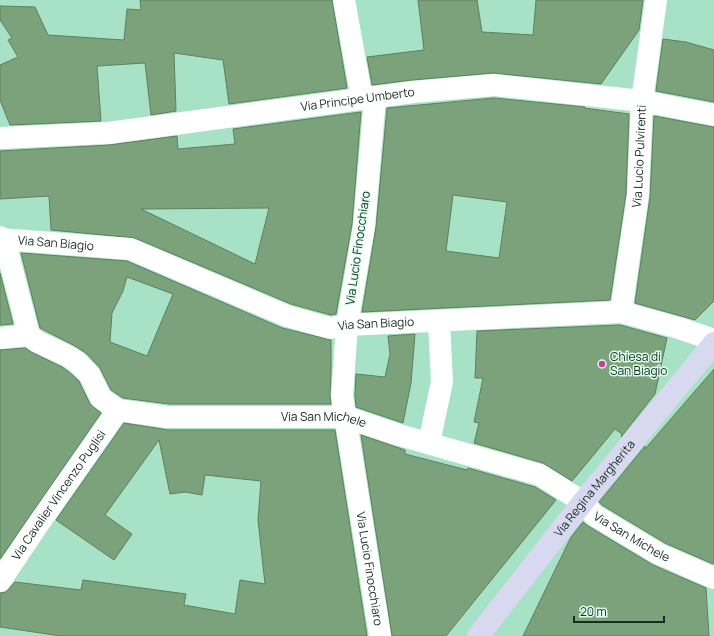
<svg xmlns="http://www.w3.org/2000/svg" width="714" height="636" font-family="Manrope,sans-serif">
	<style>
		.building { fill: #7ba27a; stroke: #5c815b; fill-rule: evenodd }
		.lines { fill: none; stroke-linecap: round; stroke-linejoin: round }
		.street { stroke: #fff; stroke-width: 22 }
		.secondary { stroke: #d9d8f1; stroke-width: 22 }
		.poi-dot { fill: #bf4495; stroke: #dffced; stroke-width: 1.5 }
		.labels { text-anchor: middle; stroke-width: 3; stroke-linejoin: round; paint-order: stroke }
		.street-label { font-size: 12px; fill: #152c22; stroke: #dffced }
		.poi-label { font-size: 12px; fill: #152c22; stroke: #dffced; text-anchor: start }
	</style>
	<rect width="100%" height="100%" fill="#a7e2c6"/>
	<path class="building" d="M140,0h192l15,88 -118,16 -6,-44 -49,-7 2,58 -25,4 -6,-52 -48,3 4,55 -91,4 -10,-25v-35l18,-8 -10,-17 4,-2 -12,-18v-14l35,1 13,28 76,5 3,-31 14,1z
		M418,0h59l5,32 51,3 3,-35h107l-4,30 -38,54 -108,-11 -81,7 -40,5 -5,-28 57,-7z
		M663,39l23,3 28,8v52l-58,-11z
		M494,98l91,9 -1,1 45,6 -3,80 -16,106 -248,12 14,-85 11,-119zM453,195l54,7 -8,56 -53,-7z
		M361,112l-9,112 -16,90 -5,1 -40,-11 -156,-66 -84,-8 -2,-34 -49,3v-48l109,-6 68,-9 1,13 57,-5 -2,-15zM269,208l-14,56 -114,-55z
		M654,116l60,11v174l-19,19 -60,-17 15,-106z
		M21,253l106,8 155,67 49,12v32l-1,23 1,9h-162l-46,-6 -12,-8 -11,-22 -14,-15 -13,-8 -33,-17zM127,277l46,17 -26,62 -37,-14 2,-29 11,-22z
		M0,273l13,51 -13,1z
		M620,325l47,13 -12,56 -34,43 1,-3 -7,-5 -43,52 -29,-18 -69,-20 5,-20 -5,-1 9,-44h-8l2,-47z
		M415,334l-4,49 -8,40 -47,-16 -1,-12 1,-21 29,3 5,-23 -2,-18z
		M25,348l6,4 31,15 7,5 10,9 11,23 11,9 -101,146v-209z
		M714,369v192l-1,3 -48,-21 -63,-38 -3,-3 46,-56v3z
		M124,423l44,7h167l32,206h-306l-61,-9v-34l6,-1 9,-10 66,8 2,-10 103,14 -2,11 51,9 5,-34 25,4 -7,-64 3,-39 -56,-6 -3,20 -17,-3 -15,2 -11,-54 -54,75 27,19 -18,26 -58,-40z
		M361,435l44,15v4l62,16 1,-2 67,19 21,13 -110,136h-54z
		M583,522l5,4 65,39 53,23 3,48h-186l48,-99z"/>
	<g class="lines">
		<g class="street">
			<path d="M344,0l18,99"/>
			<path id="s1" d="M375,98l-11,128 -17,99 -5,71 38,240"/>
			<path id="s2" d="M0,138l108,-5 305,-41 81,-7 148,16 72,14"/>
			<path id="s3" d="M0,237l8,17 21,81 7,6 32,15 9,6 12,12 12,24 17,12 50,7h178l53,18 141,40 43,27 11,13 65,39 55,24"/>
			<path id="s4" d="M0,239l130,10 157,67 43,12 17,-3 274,-13 58,16 35,12"/>
			<path id="s5" d="M621,312l17,-117 4,-94 14,-101"/>
			<path d="M0,338l29,-3"/>
			<path d="M429,443l13,-61 -3,-60"/>
			<path id="s6" d="M0,581l39,-58 79,-113"/>
		</g>
		<path class="secondary" id="s7" d="M478,636l105,-134 131,-159"/>
	</g>
	<circle class="poi-dot" cx="602" cy="364" r="4"/>
	<g class="labels">
		<g class="street-label">
			<text dy="4" stroke="none"><textPath href="#s2" startOffset="360">Via Principe Umberto</textPath></text>
			<text dy="4" stroke="none"><textPath href="#s5" startOffset="157">Via Lucio Pulvirenti</textPath></text>
			<text dy="4" stroke="none"><textPath href="#s4" startOffset="56">Via San Biagio</textPath></text>
			<text transform="translate(358 248) rotate(-82)" y="4">Via Lucio Finocchiaro</text>
			<text dy="4" stroke="none"><textPath href="#s4" startOffset="392">Via San Biagio</textPath></text>
			<text dy="4" stroke="none"><textPath href="#s3" startOffset="429">Via San Michele</textPath></text>
			<text dy="4" stroke="none"><textPath href="#s7" startOffset="188">Via Regina Margherita</textPath></text>
			<text dy="4" stroke="none"><textPath href="#s6" startOffset="104">Via Cavalier Vincenzo Puglisi</textPath></text>
			<text dy="4" stroke="none"><textPath href="#s3" startOffset="765">Via San Michele</textPath></text>
			<text dy="4" stroke="none"><textPath href="#s1" startOffset="475">Via Lucio Finocchiaro</textPath></text>
		</g>
		<g class="poi-label">
			<text x="610" y="361">Chiesa di<tspan x="610" dy="14">San Biagio</tspan></text>
		</g>
	</g>
	<path d="M574 616v6h90v-6" fill="none" stroke="#152c22" stroke-width="2"/>
	<text x="580" y="616" font-size="12" fill="#152c22" stroke="#dffced" stroke-width="3" paint-order="stroke">20 m</text>
</svg>
